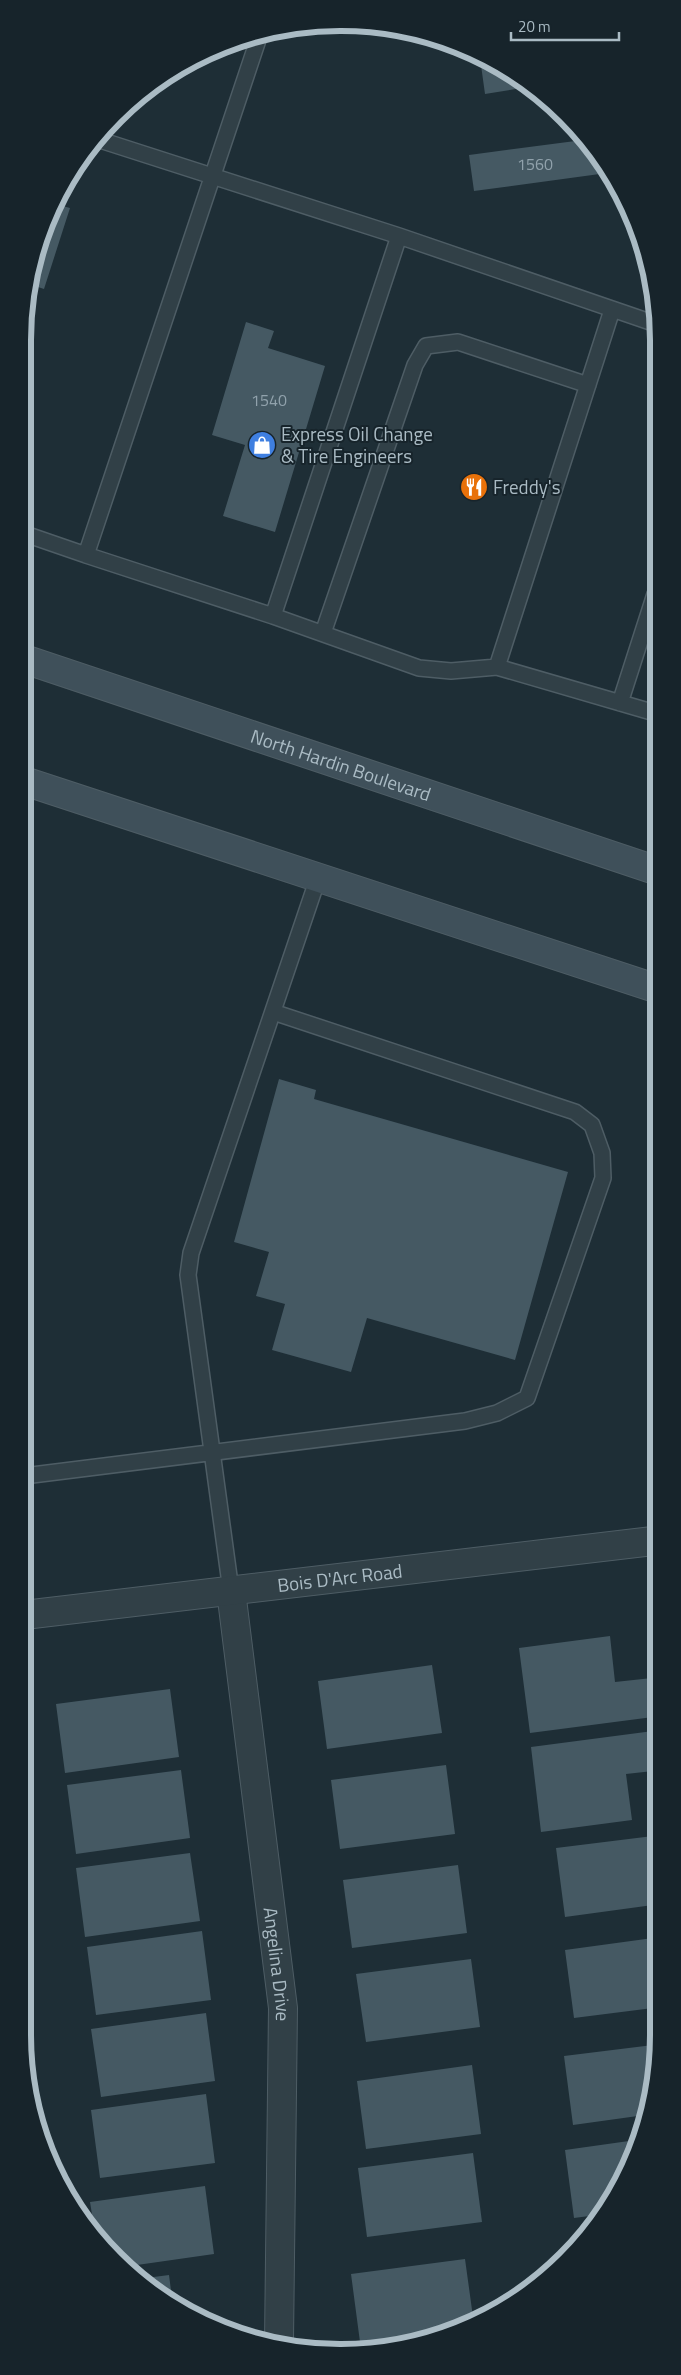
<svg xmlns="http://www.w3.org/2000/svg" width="681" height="2375" font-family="'Titillium Web',sans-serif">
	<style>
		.building { fill: #455963 }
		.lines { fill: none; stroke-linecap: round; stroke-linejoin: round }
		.lane-casing { stroke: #4e5d65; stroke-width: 18 }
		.street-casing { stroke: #4e5d65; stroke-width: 30 }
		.secondary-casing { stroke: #4e5d65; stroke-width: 30 }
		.lane { stroke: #314047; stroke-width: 15 }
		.street { stroke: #314047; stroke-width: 28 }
		.secondary { stroke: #3f505a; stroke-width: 28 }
		.labels { text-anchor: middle; stroke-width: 4; stroke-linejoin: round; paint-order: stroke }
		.number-label { font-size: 16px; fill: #91a2ac }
		.poi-label { font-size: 19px; fill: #aabbc4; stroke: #17242b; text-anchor: start }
		.street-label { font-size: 19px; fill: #aabbc4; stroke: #17242b }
		.rim { fill: none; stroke: #aabbc4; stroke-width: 6 }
	</style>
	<rect width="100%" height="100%" fill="#1e2e36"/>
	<path class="building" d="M480,58l19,7 29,22 -43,7z
		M583,140l24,33 -133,18 -5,-36z
		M59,205l11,3 -26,81 -15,-5v-5z
		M246,322l28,9 -6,17 57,18 -50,166 -52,-16 22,-71 -33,-10z
		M279,1079l37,11 -2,9 254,73 -53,188 -148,-42 -16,54 -79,-22 13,-46 -29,-8 13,-44 -35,-10z
		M610,1636l5,46 37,-4 1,39 -123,16 -11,-85z
		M432,1665l10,68 -115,16 -9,-68z
		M170,1689l9,68 -114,16 -9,-69z
		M653,1731v40l-27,3 6,46 -91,12 -10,-85z
		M446,1765l9,69 -115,15 -9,-69z
		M181,1770l9,68 -114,16 -9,-69z
		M653,1836v69l-88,12 -9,-69z
		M190,1853l10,68 -115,16 -9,-69z
		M458,1865l9,68 -115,15 -9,-68z
		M202,1931l9,69 -115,15 -9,-68z
		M653,1938v70l-79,10 -9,-68z
		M471,1959l9,68 -114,15 -10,-68z
		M206,2013l9,68 -114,16 -10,-68z
		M653,2045l-1,51 -7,19 -72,10 -9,-69z
		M472,2065l9,69 -115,15 -9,-68z
		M206,2094l9,69 -115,15 -9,-68z
		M636,2140l-20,54 -19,21 -23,3 -9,-68z
		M473,2153l9,69 -115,15 -9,-69z
		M205,2186l9,68 -84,12 -28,-22 -7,-11 -5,-31z
		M465,2259l8,58 -29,14 -84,11 -9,-68z
		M169,2275l3,23 -26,-20z"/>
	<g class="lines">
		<g class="lane-casing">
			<path id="lane" d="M100,140l299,96 257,88
				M612,310l-115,357 158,46
				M28,535l58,20 173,-518
				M86,555l187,61 126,-380
				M273,616l146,52 32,3 46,-4
				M323,633l92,-268 11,-19 32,-4 130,43
				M620,703l35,-109
				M24,1476l441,-55 32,-8 30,-15 76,-220 -1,-25 -10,-28 -17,-13 -302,-100
				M231,1591l-43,-316 3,-22 127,-375"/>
		</g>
		<g class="street-casing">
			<g id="street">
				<path id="s1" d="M231,1591l52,417 -4,333"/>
				<path id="s2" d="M24,1615l629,-74"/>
			</g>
		</g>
		<g class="secondary-casing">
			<g id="secondary">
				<path id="s3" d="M27,660l628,210"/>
				<path d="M27,782l628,206"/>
			</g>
		</g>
		<use href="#lane" class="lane"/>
		<use href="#street" class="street"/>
		<use href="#secondary" class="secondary"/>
	</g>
	<defs>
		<g id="shop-disc" transform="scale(1.4375)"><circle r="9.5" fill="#3f7fe0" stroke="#17242b"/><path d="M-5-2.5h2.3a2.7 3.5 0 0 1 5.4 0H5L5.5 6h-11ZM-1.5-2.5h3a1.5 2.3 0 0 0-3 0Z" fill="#fff"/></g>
		<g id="restaurant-disc" transform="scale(1.4375)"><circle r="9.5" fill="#e8710a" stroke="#17242b"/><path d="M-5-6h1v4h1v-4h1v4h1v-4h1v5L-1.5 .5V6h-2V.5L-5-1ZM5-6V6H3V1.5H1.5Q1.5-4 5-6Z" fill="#fff"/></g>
	</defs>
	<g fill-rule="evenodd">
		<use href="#shop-disc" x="262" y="445"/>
		<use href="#restaurant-disc" x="474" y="487"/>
	</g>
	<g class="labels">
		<g class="number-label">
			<text x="535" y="170">1560</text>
			<text x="269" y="406">1540</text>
		</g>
		<g class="poi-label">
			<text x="281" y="441">Express Oil Change<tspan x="281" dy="22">&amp; Tire Engineers</tspan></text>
			<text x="493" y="494">Freddy's</text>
		</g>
		<g class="street-label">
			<text dy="7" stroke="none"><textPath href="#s3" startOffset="331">North Hardin Boulevard</textPath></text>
			<text dy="7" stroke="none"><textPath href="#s2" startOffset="318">Bois D'Arc Road</textPath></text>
			<text dy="7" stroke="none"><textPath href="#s1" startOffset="376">Angelina Drive</textPath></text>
		</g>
	</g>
	<path d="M0 0H681V2375H0ZM340 31H341A309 309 0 0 1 650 340V2035A309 309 0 0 1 341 2344H340A309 309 0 0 1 31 2035V340A309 309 0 0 1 340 31Z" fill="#17242b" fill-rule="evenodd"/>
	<path class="rim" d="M340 31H341A309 309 0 0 1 650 340V2035A309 309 0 0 1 341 2344H340A309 309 0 0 1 31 2035V340A309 309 0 0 1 340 31Z"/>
	<path d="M511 32v8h108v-8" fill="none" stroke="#aabbc4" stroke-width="2.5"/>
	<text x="518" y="32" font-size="15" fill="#aabbc4" stroke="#17242b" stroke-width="4" paint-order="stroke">20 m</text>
</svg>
